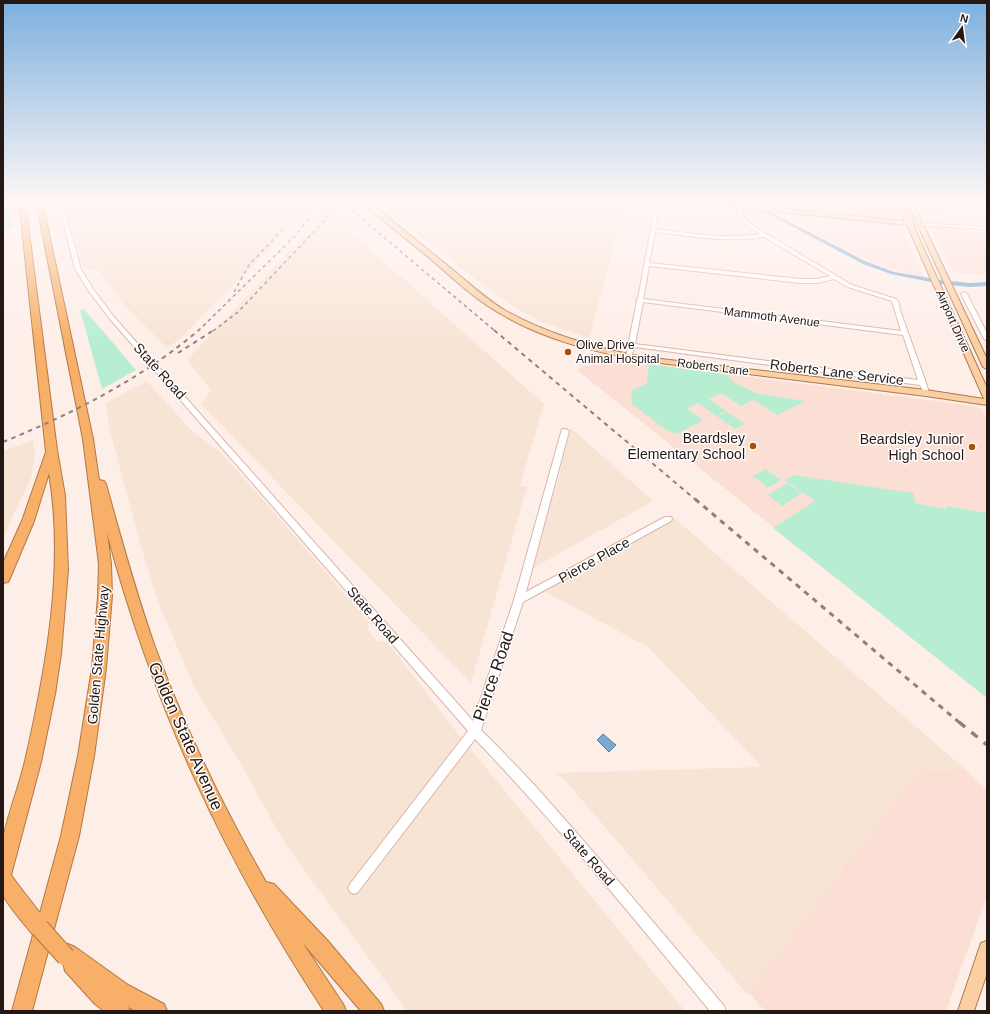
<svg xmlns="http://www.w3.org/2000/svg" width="990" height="1014" font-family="Helvetica,sans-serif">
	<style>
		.built { fill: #fbdfd5 }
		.industrial { fill: #f8e4d5 }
		.medical { fill: #fce1de }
		.green { fill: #b7eed1 }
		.water { fill: #7aaad2; stroke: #607e99 }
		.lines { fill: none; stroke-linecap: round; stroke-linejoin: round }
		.canal { fill: #7aaad2; fill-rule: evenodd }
		.minor-casing { stroke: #dab5a8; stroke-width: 2 }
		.major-casing { stroke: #ae7a4a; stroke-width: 2 }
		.highway-casing { stroke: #ae7a4a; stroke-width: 2 }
		.minor { fill: #fff; fill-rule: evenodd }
		.major { fill: #fbcfa4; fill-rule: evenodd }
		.highway { fill: #f8af68; fill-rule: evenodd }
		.rail-far3 { stroke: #8f807b; stroke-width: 1.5; stroke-dasharray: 3.5 3.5; stroke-linecap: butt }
		.rail-far2 { stroke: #8f807b; stroke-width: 2; stroke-dasharray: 4.5 4.5; stroke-linecap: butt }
		.rail-far1 { stroke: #8f807b; stroke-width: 3; stroke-dasharray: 5.5 5.5; stroke-linecap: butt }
		.rail { stroke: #8f807b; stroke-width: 3.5; stroke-dasharray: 8 8; stroke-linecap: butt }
		.highway-bridge-casing { stroke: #ae7a4a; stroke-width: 20; stroke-linecap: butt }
		.highway-bridge { stroke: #f8af68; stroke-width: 18 }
		.poi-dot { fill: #ae4d0a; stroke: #fff; stroke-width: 1.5 }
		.labels { text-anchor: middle; stroke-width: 3; stroke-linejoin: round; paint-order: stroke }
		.far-street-label { font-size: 12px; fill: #251713; stroke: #fff }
		.far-poi-label { font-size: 12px; fill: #251713; stroke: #fff; text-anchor: start }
		.street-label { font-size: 14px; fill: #251713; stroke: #fff }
		.poi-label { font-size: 14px; fill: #251713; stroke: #fff; text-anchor: end }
		.near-street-label { font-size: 17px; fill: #251713; stroke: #fff }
	</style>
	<rect width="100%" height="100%" fill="#feeee8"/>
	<path class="built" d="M808,201h85l6,15 -3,2 -86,-9z
		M920,208l24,2 16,22 27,1v41l-4,1 -30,-3z
		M595,353l55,11 325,42 7,3 5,11v278l-409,-327 2,-6 10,1z
		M965,769l22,22v105l-41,115h-181l-17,-19 170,-222z"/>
	<path class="industrial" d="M64,201h243l-2,6 -9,15 -115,116 -14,10 -42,-42 -26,-36 -15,-1z
		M376,201h249l-36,137 -48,-16 -32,-18 -103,-78z
		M327,211l217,193 -24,82 7,1 -56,196 -270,-279 10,-14 -24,-30z
		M147,381l44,49 29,22 39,43 110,127 -2,7 10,12 10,1 73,94 225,275h-277l-3,-3 -121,-166 -50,-90 -40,-65 -36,-86 -18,-58 -30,-112 -4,-28z
		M571,428l82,73 -125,70 20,-80h7z
		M33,440l2,14 -4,24 -28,59v-86z
		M672,516l293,253 -47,1 -171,224 -183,-215 -9,-6 207,-6 -114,-120 -106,-57z"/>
	<path class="medical" d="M783,213l118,13 2,1 21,51 -48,-13 -73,-38z"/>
	<path class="green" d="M3,201h4l7,27 -11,3z
		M84,309l52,61 -34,19 -22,-79z
		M649,364l79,11c6,12 18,10 26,18l51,8 -27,14 -25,-15 -12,6 -20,-13 -19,9 7,-3 17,12 -10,5 -18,-13 -11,6 16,11 -26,14 -11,-4 -34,-26 -1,-13 16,-8z
		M727,412l18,12 -10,5 -18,-13z
		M765,469h1l15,11 -14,8 -8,-8 -7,-3z
		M793,475l120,18 2,10 31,6v-3l41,7v185l-214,-170 42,-27 -29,-20v-2z
		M787,483l15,10 -20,13 -14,-11z"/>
	<path class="water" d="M603,734l13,11 -7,7 -12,-12z"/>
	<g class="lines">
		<path class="canal" d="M744,201h5l118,61 27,10 47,8 29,3 17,-1v4l-17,1 -29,-3 -50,-10 -28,-10z"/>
		<g class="minor-casing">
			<path id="minor" d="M58,201h4l19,68 12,20 21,28 359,404 41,-121 48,-171h3l4,2 -43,161 139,-75h6l1,2 -1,2 -148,81 -42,128c19,19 38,38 57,59 63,71 125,144 186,217l2,5h-16c-76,-93 -152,-185 -235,-272l-117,153 -4,2 -4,-2 -2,-4 2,-4 118,-153 -358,-412 -22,-29 -13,-21z
				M656,201h4l-5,28c35,4 70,11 105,5 -14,-8 -21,-13 -24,-29l4,-1 2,12 11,10 99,59 44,14 3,4 1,7 26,73 3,10 -1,1h-4l-4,-9 -285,-38 -4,10h-4l-1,-1 11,-55 -1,-1 2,-1zM655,232c36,4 72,11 109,5l66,39 -13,3h-16l-152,-16zM649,266l152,17h16l17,-4 14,8 44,14 9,30 -258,-32zM643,302l260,33 15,45 -283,-36z
				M775,201h30l-10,3 -18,-2z
				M980,201h4l3,4v5h-2z
				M917,223l70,4v2l-68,-4 -2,-1z
				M964,292l3,2 20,39v8l-3,-2 -23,-45z"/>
		</g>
		<g class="major-casing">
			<path id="major" d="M362,201h6c28,23 57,46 85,69 17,14 34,30 53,41 43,24 90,37 138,46l282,33 58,9 -77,-174 -215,-22 -3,-2h18l198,20 -9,-20h6l9,20 5,1 -10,-21h6l75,158v10l-4,-2 -65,-141 -5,-1 74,163v17l-61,-9 -282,-35c-50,-9 -99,-21 -143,-47 -29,-16 -53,-41 -79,-62 -19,-16 -43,-33 -60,-51z
				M987,941v32l-13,38h-16l23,-68z"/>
		</g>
		<g class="highway-casing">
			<path id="highway" d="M19,201h6l32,249 8,46 3,74 -7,84 -6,40 -14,68 -30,113 8,11 21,27 21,-77 17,-80 14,-88 6,-72 1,-32 -16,-125 -47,-238h6l51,238 6,41 5,1 2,3c15,55 30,109 49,163 30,81 68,160 111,235l8,2 53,56 54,64 3,7h-23l-59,-69 41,62 3,7h-22c-100,-152 -170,-303 -217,-478l4,31 1,32 -6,72 -12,88 -15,80 -47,175h-20l21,-76c-6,-8 -29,-34 -30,-41 -1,-11 -2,-44 0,-55 5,-26 16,-52 22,-78 21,-92 40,-194 24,-288l-15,48 -24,57 -2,4 -5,1v-20l19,-42 24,-69z
				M68,944l7,3 53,38 36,19 3,7h-31l-8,-4 2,4h-26l-9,-7 -30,-33 -2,-9 -5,-8 3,-7z"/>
		</g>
		<use href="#minor" class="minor"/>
		<use href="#major" class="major"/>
		<use href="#highway" class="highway"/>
		<path class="rail-far3" d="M341,201l154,130
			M234,292l15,-27 36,-38
			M198,331l98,-96 12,-16 6,-18
			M213,331l25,-19 85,-90 8,-11v-10"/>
		<path class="rail-far2" d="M494,330l202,170
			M178,353l36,-23
			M3,442c71,-29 138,-63 196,-112"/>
		<path class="rail-far1" d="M695,499l265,224"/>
		<path class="rail" d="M959,722l28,23"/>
		<g class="highway-bridge-casing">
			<path id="highway-bridge" d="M40,928l26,29"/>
		</g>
		<use href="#highway-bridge" class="highway-bridge"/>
	</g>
	<linearGradient id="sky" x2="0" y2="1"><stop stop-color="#7cb0df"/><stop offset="0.59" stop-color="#fff7f5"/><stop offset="1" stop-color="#fff7f5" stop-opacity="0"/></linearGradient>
	<rect width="990" height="343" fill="url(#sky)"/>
	<g class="poi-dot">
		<circle cx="568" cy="352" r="4"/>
		<circle cx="753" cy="446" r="4"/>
		<circle cx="972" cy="447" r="4"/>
	</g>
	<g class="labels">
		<g class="far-street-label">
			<text transform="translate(772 317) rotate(7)" y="4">Mammoth Avenue</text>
			<text transform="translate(953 321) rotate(66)" y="4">Airport Drive</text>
			<text transform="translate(713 367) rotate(7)" y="4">Roberts Lane</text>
		</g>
		<g class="far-poi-label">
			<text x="576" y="349">Olive Drive<tspan x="576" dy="14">Animal Hospital</tspan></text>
		</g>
		<g class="street-label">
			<text transform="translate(160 371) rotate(48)" y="5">State Road</text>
			<text transform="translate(837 372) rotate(7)" y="5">Roberts Lane Service</text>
			<text transform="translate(594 560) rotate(-29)" y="5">Pierce Place</text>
			<text transform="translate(373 615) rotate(49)" y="5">State Road</text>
			<text transform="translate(98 655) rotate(-85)" y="5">Golden State Highway</text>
			<text transform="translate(589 857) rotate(49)" y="5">State Road</text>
		</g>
		<g class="poi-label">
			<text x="745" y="443">Beardsley<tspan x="745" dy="16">Elementary School</tspan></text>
			<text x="964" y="444">Beardsley Junior<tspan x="964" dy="16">High School</tspan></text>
		</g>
		<g class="near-street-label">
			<text transform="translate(493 676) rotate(-71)" y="6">Pierce Road</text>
			<text transform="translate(186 736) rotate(66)" y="6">Golden State Avenue</text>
		</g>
	</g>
	<rect width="990" height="1014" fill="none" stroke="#251713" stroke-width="8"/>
	<g transform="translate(962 28) rotate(14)" stroke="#ffffff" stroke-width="3" paint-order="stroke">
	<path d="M0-3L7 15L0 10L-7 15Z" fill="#251713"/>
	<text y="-6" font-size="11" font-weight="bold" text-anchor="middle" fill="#251713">N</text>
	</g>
</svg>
